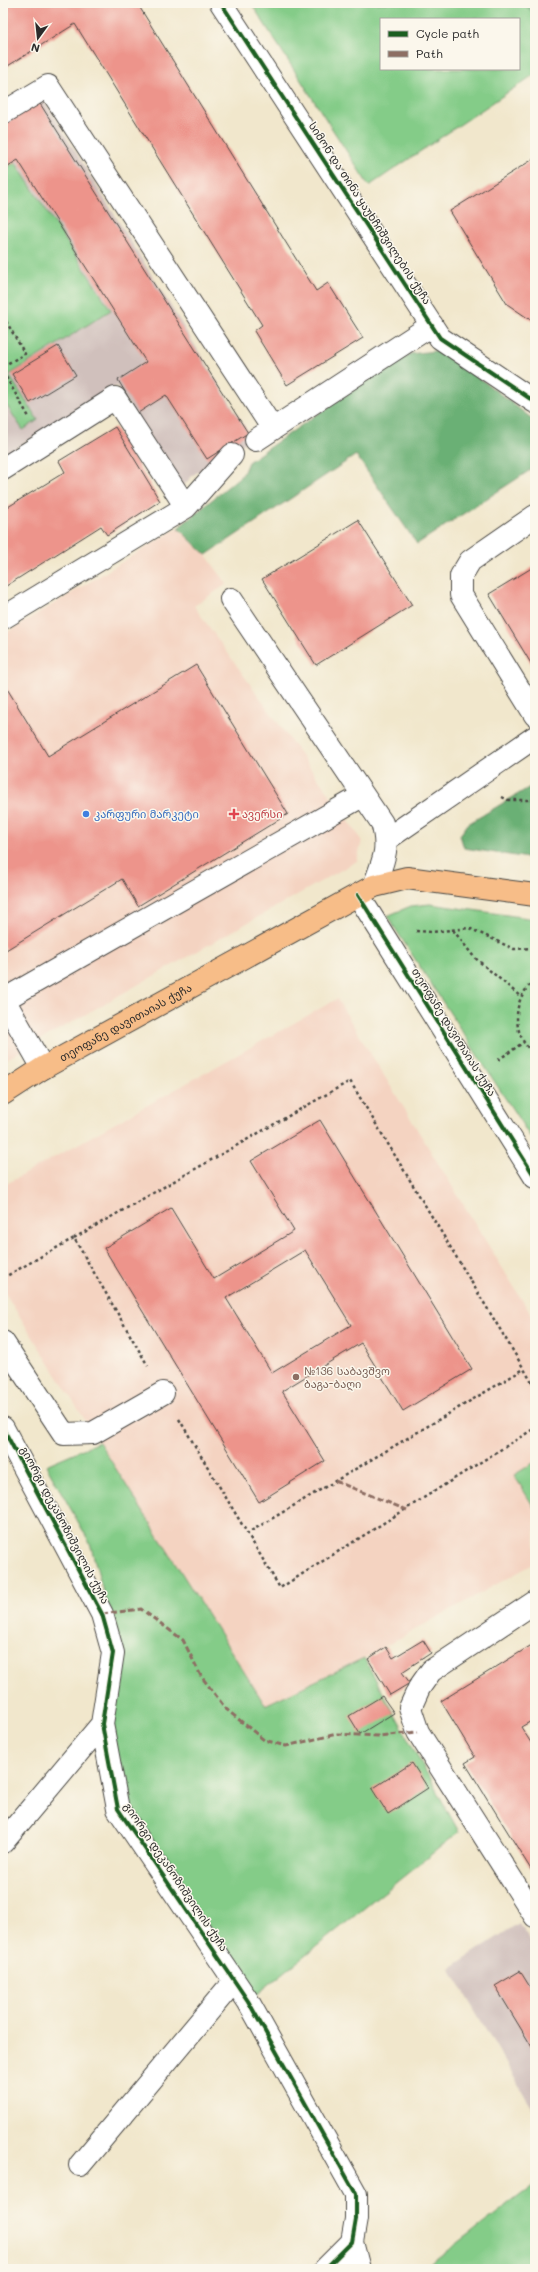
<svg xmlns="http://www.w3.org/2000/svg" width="538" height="2272" font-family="Mali,'Noto Sans Georgian',sans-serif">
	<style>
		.built { fill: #f4d3c1 }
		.industrial { fill: #d0c0bc }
		.green { fill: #84cc88; stroke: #587c5a; fill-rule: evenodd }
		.forest { fill: #6bb074; stroke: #4b6e50 }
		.building { fill: #ed948b; fill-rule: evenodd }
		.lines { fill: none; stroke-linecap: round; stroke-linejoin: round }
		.minor-casing { stroke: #494743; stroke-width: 24 }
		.major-casing { stroke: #494743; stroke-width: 24 }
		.path { stroke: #494743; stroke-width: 2.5; stroke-dasharray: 3 3; stroke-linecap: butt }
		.minor { stroke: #fff; stroke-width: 22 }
		.major { stroke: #f7bd88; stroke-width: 22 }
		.quiet { stroke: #8d6e63; stroke-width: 3; stroke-dasharray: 6 3; stroke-linecap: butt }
		.cycleway-casing { stroke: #fbf7ec; stroke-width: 6 }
		.cycleway { stroke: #1b5e20; stroke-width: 4 }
		.shop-dot { fill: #3f7fe0; stroke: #fbf7ec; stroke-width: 1.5 }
		.health-dot { fill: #e0444e; stroke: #fbf7ec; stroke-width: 1.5 }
		.education-dot { fill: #8d6e63; stroke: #fbf7ec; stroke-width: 1.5 }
		.labels { text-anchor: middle; stroke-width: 3; stroke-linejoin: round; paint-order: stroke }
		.street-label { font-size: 11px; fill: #2b2b2b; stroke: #fbf7ec }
		.shop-label { font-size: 11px; fill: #366cbe; stroke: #fbf7ec; text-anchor: start }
		.health-label { font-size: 11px; fill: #be3a42; stroke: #fbf7ec; text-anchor: start }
		.education-label { font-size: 11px; fill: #785e54; stroke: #fbf7ec; text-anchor: start }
	</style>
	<rect width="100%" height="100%" fill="#fbf7ec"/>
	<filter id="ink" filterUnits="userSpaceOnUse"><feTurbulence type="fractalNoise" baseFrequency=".025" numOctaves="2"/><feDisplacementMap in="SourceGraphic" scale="8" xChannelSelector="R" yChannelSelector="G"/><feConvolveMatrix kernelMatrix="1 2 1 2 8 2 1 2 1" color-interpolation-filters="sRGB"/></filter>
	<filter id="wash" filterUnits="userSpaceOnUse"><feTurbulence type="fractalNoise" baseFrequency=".012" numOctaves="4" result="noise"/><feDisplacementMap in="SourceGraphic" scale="16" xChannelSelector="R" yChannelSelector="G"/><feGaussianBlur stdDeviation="0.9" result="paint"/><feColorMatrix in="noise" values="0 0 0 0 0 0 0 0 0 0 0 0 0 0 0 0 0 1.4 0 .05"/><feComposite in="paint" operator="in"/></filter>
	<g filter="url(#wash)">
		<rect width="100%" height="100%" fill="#f1e7cc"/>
		<path class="built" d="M178,528l28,27 21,29 -33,22 168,234 -5,21 -354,200v-426z
			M337,999l198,322v242l-171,95 -99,47 -262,-415v-104z"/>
		<path class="industrial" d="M42,97l210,341 -59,37 -13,15 -63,-104 -114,70v-56l20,30 14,-10 -28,-45 102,-65 -96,-148 -12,8v-48z
			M519,1923l16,25v165l-85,-145z"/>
		<path class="green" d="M251,3h272l12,12v59l-166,112zM381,19h138v50h-138z
			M15,162l96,148 -102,65 29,45 -15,10 -20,-30v-230z
			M430,904l105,15v225l-148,-228 24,-10z
			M99,1442l166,263 99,-47 95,174 -208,167 -129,-193 -14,-79 12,-73 -30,-111 -44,-78z
			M535,1462v47l-21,-34z
			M535,2184v85h-111z"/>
		<path class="forest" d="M523,3h12v12z
			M443,350l92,71v46l-118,77 -61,-89 -150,100 -28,-27 65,-54 5,-12 138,-95 24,-13z
			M535,784v75l-71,-11 -4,-13 8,-11z"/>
		<g id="blocks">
			<path class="building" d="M3,3h134l179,288 12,-8 35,55 -76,47 -33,-54 8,-6 -187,-301 -72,45z
				M39,102l209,331 -41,26 -41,-64 -28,18 -20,-33 28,-18 -128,-202 -15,9v-44z
				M535,158v165l-28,-19 -57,-93z
				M58,346l18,29 -46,28 -18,-29z
				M115,427l45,74 -53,34 -6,-9 -98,62v-78l62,-38 -6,-11z
				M358,520l54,85 -96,60 -54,-86z
				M535,566v104l-46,-76z
				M196,665l92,149 -150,92 -16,-27 -116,71 -3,-5v-263l45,74z
				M320,1120l152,249 -69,42 -42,-68 -79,48 43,70 -66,41 -155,-254 67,-40 43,71 80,-48 -43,-70zM305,1250l46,75 -79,48 -46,-75z
				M423,1640l8,13 -29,19 8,11 -20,12 -22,-36 18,-12 7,11z
				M535,1643v76l-14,8 14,22v127l-70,-113 10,-6 -34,-56z
				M382,1696l12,17 -34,21 -11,-18z
				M412,1763l16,25 -40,26 -16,-25z
				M520,1971l15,24v57l-40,-66z"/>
		</g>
	</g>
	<g filter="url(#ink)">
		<use href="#blocks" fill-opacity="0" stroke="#494743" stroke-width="1"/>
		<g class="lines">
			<g class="minor-casing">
				<path id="minor" d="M221,3l219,335 95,64
					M3,113l45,-27 225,343
					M256,440l176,-115
					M3,469l112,-71 71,109
					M535,516l-65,45 -9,15v19l74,120
					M231,599l151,224c8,27 1,38 -8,63
					M3,618l183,-111 46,-52
					M387,839l148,-102
					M358,895l177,282
					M3,998l40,70
					M5,999l357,-203
					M3,1342l61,92 29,-1 70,-40
					M3,1428l99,186 11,39 -11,71 16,85 130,192 108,193v25l-4,23 -27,27
					M535,1602l-104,69 -12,17 -9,20 8,24 117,184
					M3,1842l99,-118
					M80,2165l154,-184
					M352,2242l7,27"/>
			</g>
			<g class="major-casing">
				<g id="major">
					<path id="s1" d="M3,1094l40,-26 331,-182 33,-8 128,17"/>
				</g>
			</g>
			<path class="path" d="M3,316l22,38 -22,12
				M3,372l26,45
				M502,797l6,3h27
				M453,930l21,27 47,40
				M416,931l16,1 37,-4 45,21 21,-1
				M535,981c-24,16 -24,56 0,73
				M533,1053l2,18
				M498,1060l26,-18
				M74,1238l276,-157 174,288
				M3,1278l71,-40 74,128
				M179,1419l101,169 255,-160
				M246,1534l278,-165 11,19"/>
			<use href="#minor" class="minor"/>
			<use href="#major" class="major"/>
			<path class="quiet" d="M335,1481l72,29
				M102,1614l39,-5 42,31 18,36 25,33 38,31 22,6 51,-12 41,2 40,-4"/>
			<g class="cycleway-casing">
				<path id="cycleway" d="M221,3l219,335 95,64
					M358,895l177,282
					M3,1428l99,186 11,39 -11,71 16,85 130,192 108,193v25l-4,23 -27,27"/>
			</g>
			<use href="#cycleway" class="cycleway"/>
		</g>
	</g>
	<circle class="shop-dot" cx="86" cy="814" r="4"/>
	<path class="health-dot" d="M232 808h4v4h4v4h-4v4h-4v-4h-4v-4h4z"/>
	<circle class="education-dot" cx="296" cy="1377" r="4"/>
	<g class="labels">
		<g class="street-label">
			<text transform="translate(370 213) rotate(57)" y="4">სიმონ და თინა ყაუხჩიშვილების ქუჩა</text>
			<text dy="4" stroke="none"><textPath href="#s1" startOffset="142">თეოფანე დავითაიას ქუჩა</textPath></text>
			<text transform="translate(454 1032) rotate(58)" y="4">თეოფანე დავითაიას ქუჩა</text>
			<text transform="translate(65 1525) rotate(62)" y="4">გიორგი დეკანოზიშვილის ქუჩა</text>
			<text transform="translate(176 1877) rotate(56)" y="4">გიორგი დეკანოზიშვილის ქუჩა</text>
		</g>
		<g class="shop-label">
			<text x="94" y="818">კარფური მარკეტი</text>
		</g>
		<g class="health-label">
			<text x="242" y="818">ავერსი</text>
		</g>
		<g class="education-label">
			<text x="304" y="1375">№136 საბავშვო<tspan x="304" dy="13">ბაგა-ბაღი</tspan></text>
		</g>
	</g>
	<rect width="538" height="2272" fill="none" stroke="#fbf7ec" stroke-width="16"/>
	<rect x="380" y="18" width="140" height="52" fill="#fbf7ec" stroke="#a8a59f"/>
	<rect x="388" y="31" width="20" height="6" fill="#1b5e20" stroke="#a8a59f"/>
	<text x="416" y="38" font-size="12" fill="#2b2b2b">Cycle path</text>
	<rect x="388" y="51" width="20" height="6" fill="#8d6e63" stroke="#a8a59f"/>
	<text x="416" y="58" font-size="12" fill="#2b2b2b">Path</text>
	<g transform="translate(38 38) rotate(195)" stroke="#fbf7ec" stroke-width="3" paint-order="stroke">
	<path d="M0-3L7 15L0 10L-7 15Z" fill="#2b2b2b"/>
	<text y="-6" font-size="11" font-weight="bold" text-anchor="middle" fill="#2b2b2b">N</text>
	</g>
</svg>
